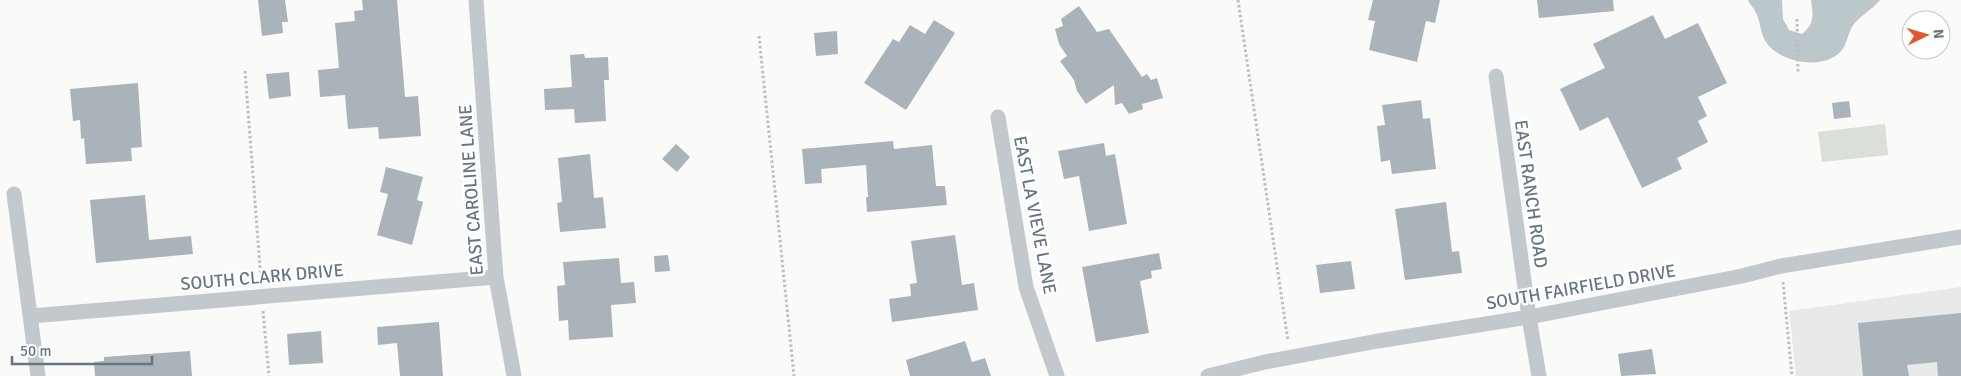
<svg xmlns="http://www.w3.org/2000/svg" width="1961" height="376" font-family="Signika,sans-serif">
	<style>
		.built { fill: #e8e9e9 }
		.green { fill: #dadfd7 }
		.water { fill: #bbc7cb }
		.building { fill: #aab3b9 }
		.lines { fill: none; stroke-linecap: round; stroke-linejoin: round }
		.path { stroke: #bbbfc2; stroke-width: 3; stroke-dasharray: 2.5 2.5; stroke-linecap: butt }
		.minor { stroke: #c3c8cc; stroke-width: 15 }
		.labels { text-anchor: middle; stroke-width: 5; stroke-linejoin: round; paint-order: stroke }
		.street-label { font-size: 18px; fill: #657683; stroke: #fff }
	</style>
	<rect width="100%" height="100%" fill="#fafaf8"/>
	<path class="built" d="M1961,287v89h-165l-7,-65z"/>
	<path class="green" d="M1885,124l3,31 -66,7 -4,-30z"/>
	<path class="water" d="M1748,0h34l1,19 6,11 13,4c13,-10 11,-19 9,-34h69c-8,10 -21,16 -28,27 -5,9 -5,20 -14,27 -19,16 -59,8 -72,-12 -6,-9 -5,-20 -10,-29 -2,-5 -6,-8 -8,-13z"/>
	<path class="building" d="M258,0h27l3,22h-6l1,11 -21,3z
		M362,0h35l8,97 13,-1 3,40 -42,3 -1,-12 -30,2 -3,-34 -25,2 -2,-27 21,-2 -4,-45 20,-2 -1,-10 9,-1z
		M1373,0h67l-5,23 -9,-2 -9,41 -48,-12 6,-29 -7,-1z
		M1537,0h76l1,11 -75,7z
		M1079,6l18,26 12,-3 33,48 5,-3 4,6 6,-2 6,20 -21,6 1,5 -14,5 -7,-11 -7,2 -1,-20 -28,19 -9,-13 -3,-11 -14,-19 7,-5 -8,-12 -4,-15 8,-3 -2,-7z
		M1653,15l12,24 33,-16 29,60 -29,14 9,19 -9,5 10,21 -31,16 5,11 -40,19 -34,-71 -28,14 -20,-42 45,-21 -12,-24z
		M934,20l21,13 -49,77 -42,-27 29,-44 6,3 11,-17 15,9z
		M837,31l1,23 -22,2 -2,-23z
		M584,54l1,4 23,-1 1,23h-5l2,41 -31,2 -1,-14 -29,1 -1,-21 28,-2 -2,-32z
		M289,72l2,24 -22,3 -3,-25z
		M138,83l4,64 -11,1 1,13 -46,3 -2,-26 -3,1 -1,-19 -7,1 -3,-32z
		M1421,100l2,19 7,-1 6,51 -44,5 -2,-14 -9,2 -4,-36 8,-1 -3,-20z
		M1849,101l2,16 -17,2 -2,-16z
		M893,141l1,8 38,-4 4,41h9l2,19 -80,7 -1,-15h2l-2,-32 -45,4 1,14 -17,1 -3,-35z
		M1104,143l2,13 9,-2 12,70 -38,7 -10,-55 -15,3 -6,-28z
		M676,144l14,13 -13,15 -15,-13z
		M590,154l4,44 9,-1 3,31 -46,4 -3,-29 5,-1 -4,-44z
		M386,167l37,10 -6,23 6,2 -11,43 -35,-10 11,-41 -8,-2z
		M145,195l4,45 42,-4 2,18 -97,9 -6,-63z
		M1446,202l6,50 7,-1 3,22 -57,7 -10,-71z
		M955,235l7,50 12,-2 4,27 -86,12 -3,-23 22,-3 -1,-12 7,-1 -6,-42z
		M1159,253l3,16 -11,2 1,7 -12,3 9,52 -53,9 -14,-75z
		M668,255l2,16 -15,1 -1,-16z
		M619,258l2,25 13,-1 2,21 -25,2 2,32 -44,3 -1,-20 -9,1 -2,-35 8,-1 -2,-23z
		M1351,261l4,28 -35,4 -4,-28z
		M1961,313v63h-23l-1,-14 -30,3 2,11h-46l-5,-53z
		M439,322l4,54h-43l-3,-33 -19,2 -1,-18z
		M321,331l2,32 -34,2 -2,-31z
		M965,341l7,21 13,-4 6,18h-81l-4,-16z
		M1652,349l4,25 -35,2 -3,-22z
		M190,351l2,25h-97l-1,-14 10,-1v-4z"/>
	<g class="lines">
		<path class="path" d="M1238,0l50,341
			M1797,19l1,55
			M759,36l35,340
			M245,71l16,209
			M1783,282l9,94
			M263,311l6,65"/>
		<path class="minor" d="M476,0l20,277 18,99
			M1496,76l33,241 10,59
			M998,117l28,170 31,89
			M14,194l24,182
			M31,316l465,-39
			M1208,376l57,-14 113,-21 151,-24 213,-41 39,-10 180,-29"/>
	</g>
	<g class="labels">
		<g class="street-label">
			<text transform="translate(471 190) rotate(-94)" y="6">EAST CAROLINE LANE</text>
			<text transform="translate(1531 194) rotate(82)" y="6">EAST RANCH ROAD</text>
			<text transform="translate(1035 215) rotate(79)" y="6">EAST LA VIEVE LANE</text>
			<text transform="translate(262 277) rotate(-5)" y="6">SOUTH CLARK DRIVE</text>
			<text transform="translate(1581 287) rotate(-10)" y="6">SOUTH FAIRFIELD DRIVE</text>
		</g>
	</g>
	<g transform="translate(1926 35) rotate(85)"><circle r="24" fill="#ffffff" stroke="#c1c8cd"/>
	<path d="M0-4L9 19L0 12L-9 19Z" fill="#e4572e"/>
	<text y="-8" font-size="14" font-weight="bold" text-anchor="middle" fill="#657683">N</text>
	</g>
	<path d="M12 356v8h140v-8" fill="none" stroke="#657683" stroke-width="2.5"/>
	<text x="20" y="356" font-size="15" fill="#657683" stroke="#ffffff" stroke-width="4" paint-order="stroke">50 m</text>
</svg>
